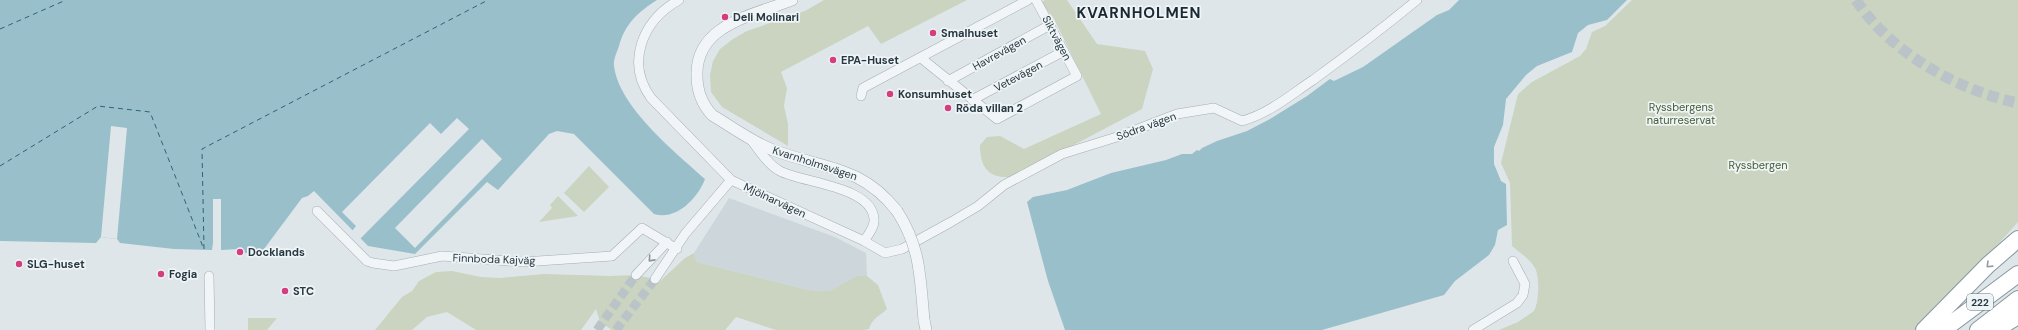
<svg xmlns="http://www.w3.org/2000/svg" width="2018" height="330" font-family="'DM Sans',sans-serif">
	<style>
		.built { fill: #cdd6db }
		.green { fill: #cad4c0 }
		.water { fill: #99bfcb }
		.pier { fill: #dfe6e9 }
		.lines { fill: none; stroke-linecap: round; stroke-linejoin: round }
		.ferry { stroke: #2f6377; stroke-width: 1; stroke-dasharray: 5 4; stroke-linecap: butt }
		.minor-tunnel { stroke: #bac3c7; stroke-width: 9; stroke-dasharray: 9 4.5; stroke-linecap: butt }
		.tertiary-tunnel { stroke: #bac3c7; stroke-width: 11; stroke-dasharray: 11 5.5; stroke-linecap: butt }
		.minor-casing { stroke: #a4aeb3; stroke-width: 10 }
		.tertiary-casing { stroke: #a4aeb3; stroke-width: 12 }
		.motorway-casing { stroke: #8698a1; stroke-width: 18 }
		.minor { stroke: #f2f5f7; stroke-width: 9 }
		.tertiary { stroke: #f2f5f7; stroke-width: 11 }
		.motorway { stroke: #fff; stroke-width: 16 }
		.tertiary-bridge-casing { stroke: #a4aeb3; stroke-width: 12; stroke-linecap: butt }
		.tertiary-bridge { stroke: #f2f5f7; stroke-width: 11 }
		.oneway { stroke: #8c969c }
		.oneway2 { stroke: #939ca0 }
		.poi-dot { fill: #d53e7e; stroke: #eff4f7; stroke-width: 1.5 }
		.labels { text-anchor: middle; stroke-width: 3.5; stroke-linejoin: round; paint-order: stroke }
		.shield { fill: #eff4f7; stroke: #637078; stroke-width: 1 }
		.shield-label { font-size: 10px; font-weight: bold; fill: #273841 }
		.poi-label { font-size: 11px; font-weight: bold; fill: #273841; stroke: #eff4f7; text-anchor: start }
		.street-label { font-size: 11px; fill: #273841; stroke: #eff4f7 }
		.park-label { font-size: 11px; fill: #475e34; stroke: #eff4f7 }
		.district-label { font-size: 15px; font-weight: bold; letter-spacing: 1px; fill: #1a2932; stroke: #eff4f7 }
	</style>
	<rect width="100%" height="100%" fill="#dfe6e9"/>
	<path class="built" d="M729,198l106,39 31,16 1,23h-10l-28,15 -21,-1 -111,-28 -3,-9z"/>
	<path class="green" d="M824,0h143l-86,44 -13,-18 -87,46 6,16 -3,18 4,18v22l-66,-39 -11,-15 -1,-17 3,-14 7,-12 13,-10 14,-8 58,-20z
		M1045,0h22l30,44 48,7 8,18 -11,40 -129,68c-24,2 -33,-9 -33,-32l7,-8 13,-1 24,13 77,-35 -48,-97 -12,-14z
		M1632,0h386v222l-97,108h-422l19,-8 16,-11c5,-9 6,-33 1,-43 -5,-9 -15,-15 -23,-22l-2,-63 -9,-20 17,-69 14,-12 48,-26 6,-7 6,-17 13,-6z
		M589,166l20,21 -25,25 -20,-19z
		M558,196l20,20 -39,6 13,-14 -2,-3z
		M694,253l3,9 111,28 21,1 28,-15h10l11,9 9,24c-7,7 -15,9 -18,20l-6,1h-87l-40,-13 -11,13h-113l-12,-8 -4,-13 -15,21h-105l-29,-18 -20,5 -15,13h-37l27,-33 10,-6 7,-10 17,-9 16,-1 29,6 19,1 44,-4 66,2 26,-1 19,4 3,4 27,-25z
		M248,318h29l-10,12h-19z"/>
	<path class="water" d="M0,0h657c-19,12 -32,24 -38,46 -2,6 -6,14 -5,20 5,41 61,86 91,113 -7,19 -29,42 -51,35l-80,-80 -17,-3 -8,3 -51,56 -11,-8 -72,72 -47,-8 -54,-55 -6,5 -6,2 -41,55h-17l-4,-4 -19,1v-7h-8l-1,7 -38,-1 -54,-6 -3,-4 -16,-2 -5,6 -96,-2z
		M1459,0h168l-20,20 -19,5 -10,8 -6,19 -35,14 -11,9 -20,24 -3,26 -9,22v17l7,17 5,3 1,41 -9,5 -3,15 -6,10 -34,26 -11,14 -122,35h-257l-17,-49 -21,-79 6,-5 34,-7 44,-17 55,-13 16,-6h10l5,-4 2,1 3,-3 15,-7 30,-10 23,-12 37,-23 23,-17 4,2 29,-14 74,-52 12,-5z"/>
	<path class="pier" d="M457,118l12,11 -109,110 -8,-8 4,-5 -14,-14 88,-89 11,11z
		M111,126l16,2 -10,111 -16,-2z
		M482,139l20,20 -87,89 -20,-20z
		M213,199h8v44h-8z"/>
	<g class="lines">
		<path class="ferry" d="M0,29l66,-29
			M0,166l98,-60 52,6 53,135
			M204,249l-2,-100 286,-149"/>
		<path class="minor-tunnel" d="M597,330l39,-55
			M616,330l39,-51"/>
		<path class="tertiary-tunnel" d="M1856,0c35,53 101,90 162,103"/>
		<g class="minor-casing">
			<path id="minor" d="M679,0c-36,20 -54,62 -28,98l80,82 133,61 21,12 17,-4 49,-27 27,-16 26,-21 58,-31 58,-18 57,-22 37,-6 28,13c28,-8 47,-25 71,-41 36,-26 70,-52 104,-80
				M921,58l76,61 80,-43 -41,-76
				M948,81l102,-56
				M861,96l2,-8 165,-88
				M972,100l92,-49
				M751,140c8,10 17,25 29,31 22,12 92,15 94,48 1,8 -6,16 -10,22
				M317,211l50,50 6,2 21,3 48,-10 81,6 89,-6 30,-28 35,21
				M636,275l31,-33
				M209,276l1,54
				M655,279l30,-45 46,-54
				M1473,330l44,-27 6,-8 2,-11 -12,-23"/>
		</g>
		<g class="tertiary-casing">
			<path id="tertiary" d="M792,0c-37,15 -97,24 -95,76 0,15 5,28 15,39 20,12 40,27 61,35 50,19 88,15 124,61
				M924,320l2,10"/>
		</g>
		<g class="motorway-casing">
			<path id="motorway" d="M1924,330l64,-65 30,-26
				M1943,330l75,-56
				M1978,330l40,-31
				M1995,330l23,-14"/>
		</g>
		<use href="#minor" class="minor"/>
		<use href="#tertiary" class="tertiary"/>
		<use href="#motorway" class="motorway"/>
		<g class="tertiary-bridge-casing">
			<path id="tertiary-bridge" d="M897,211c24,37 23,67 27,109"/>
		</g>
		<use href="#tertiary-bridge" class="tertiary-bridge"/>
	</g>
	<defs><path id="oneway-chevron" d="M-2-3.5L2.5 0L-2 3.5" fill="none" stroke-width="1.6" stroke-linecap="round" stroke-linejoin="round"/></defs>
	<use class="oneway" href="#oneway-chevron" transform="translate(651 259) rotate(132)"/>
	<use class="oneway2" href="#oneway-chevron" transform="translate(1989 265) rotate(136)"/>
	<g class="poi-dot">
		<circle cx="725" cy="17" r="4"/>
		<circle cx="933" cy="33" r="4"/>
		<circle cx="833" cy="60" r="4"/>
		<circle cx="890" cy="94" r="4"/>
		<circle cx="948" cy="108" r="4"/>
		<circle cx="240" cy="252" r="4"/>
		<circle cx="19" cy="264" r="4"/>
		<circle cx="161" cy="274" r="4"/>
		<circle cx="285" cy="291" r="4"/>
	</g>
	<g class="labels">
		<rect class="shield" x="1967" y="294" width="26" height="16" rx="3"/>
		<g class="shield-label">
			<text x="1980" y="306">222</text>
		</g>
		<g class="poi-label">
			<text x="733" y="21">Deli Molinari</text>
			<text x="941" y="37">Smalhuset</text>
			<text x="841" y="64">EPA-Huset</text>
			<text x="898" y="98">Konsumhuset</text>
			<text x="956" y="112">Röda villan 2</text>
			<text x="248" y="256">Docklands</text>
			<text x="27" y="268">SLG-huset</text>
			<text x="169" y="278">Fogia</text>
			<text x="293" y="295">STC</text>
		</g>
		<g class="street-label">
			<text transform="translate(1057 38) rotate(62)" y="4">Siktvägen</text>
			<text transform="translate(999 53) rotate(-29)" y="4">Havrevägen</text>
			<text transform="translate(1018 76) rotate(-28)" y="4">Vetevägen</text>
			<text transform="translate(1146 126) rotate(-20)" y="4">Södra vägen</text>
			<text transform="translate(815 163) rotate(18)" y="4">Kvarnholmsvägen</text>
			<text transform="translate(775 200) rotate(25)" y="4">Mjölnarvägen</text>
			<text transform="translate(494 259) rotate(2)" y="4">Finnboda Kajväg</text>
		</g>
		<g class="park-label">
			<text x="1681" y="111">Ryssbergens<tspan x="1681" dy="13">naturreservat</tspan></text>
			<text x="1758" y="169">Ryssbergen</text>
		</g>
		<g class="district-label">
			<text x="1139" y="18">KVARNHOLMEN</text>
		</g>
	</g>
</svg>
